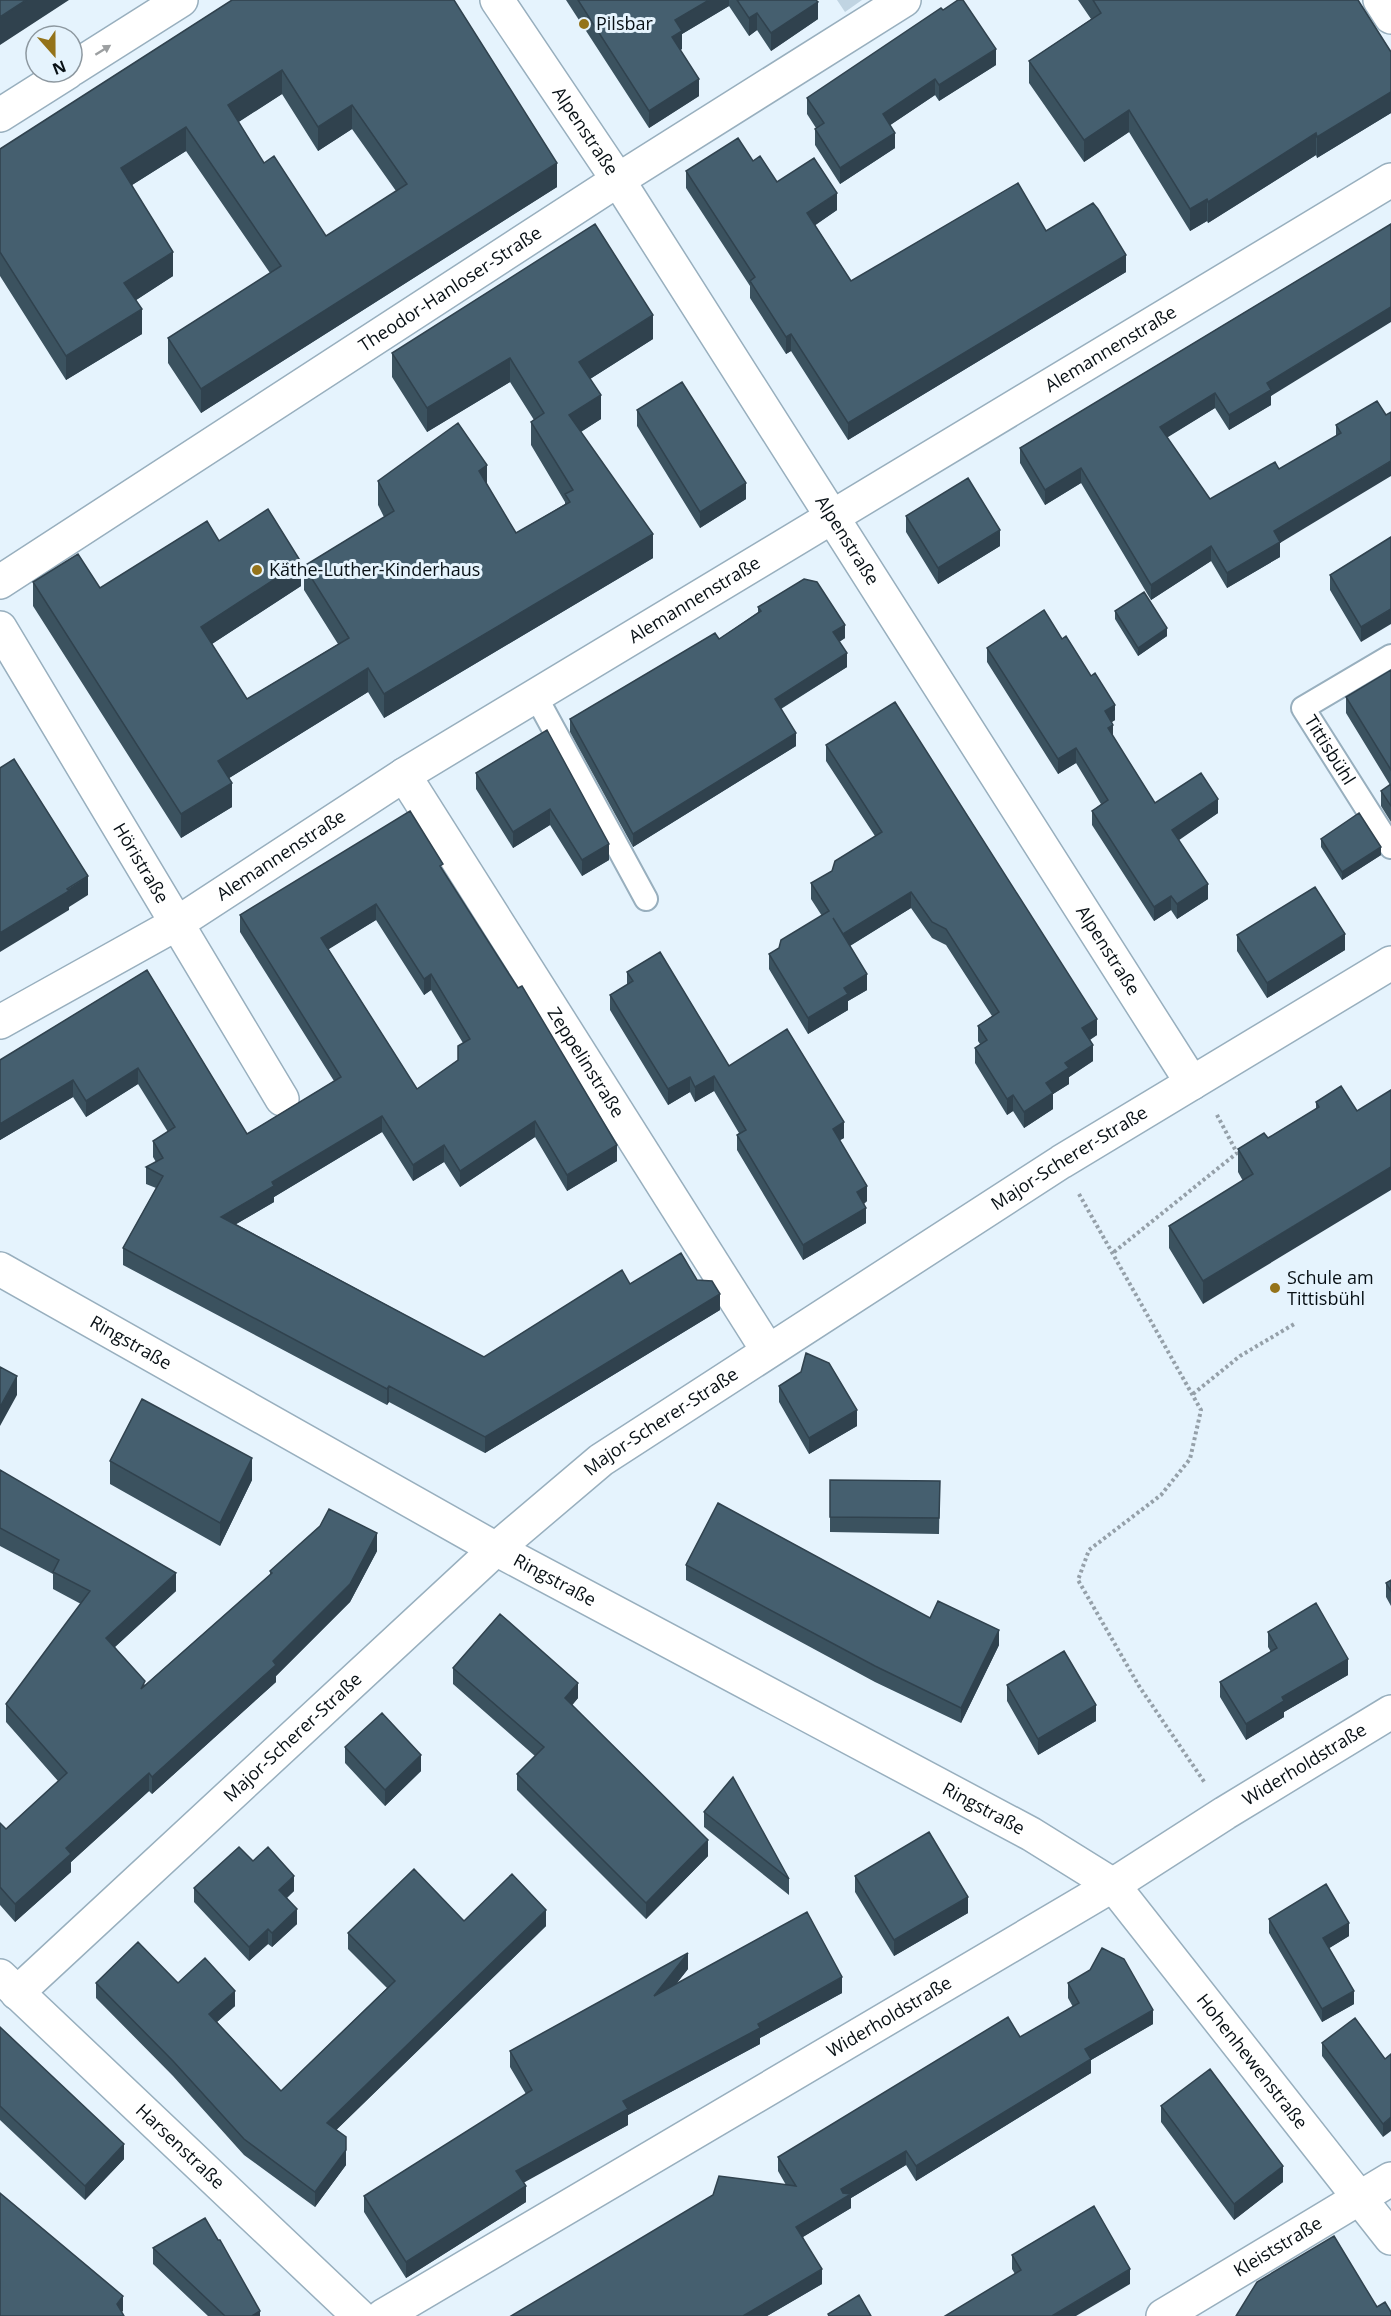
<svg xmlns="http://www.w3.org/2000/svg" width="1391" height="2316" font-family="'Open Sans',sans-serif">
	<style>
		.green { fill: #c0d4e2 }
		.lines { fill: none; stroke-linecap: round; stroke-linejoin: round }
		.lane-casing { stroke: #98afbe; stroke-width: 26 }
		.street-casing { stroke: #98afbe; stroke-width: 36 }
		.primary-casing { stroke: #98afbe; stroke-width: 36 }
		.path { stroke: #95a0a9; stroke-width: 4; stroke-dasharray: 3 3; stroke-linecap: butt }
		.lane { stroke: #fff; stroke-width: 22 }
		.street { stroke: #fff; stroke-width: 33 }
		.primary { stroke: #fff; stroke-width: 33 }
		.wall { fill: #3b525f; fill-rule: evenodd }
		.shaded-wall { fill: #30424e }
		.building { fill: #455f6f; stroke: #30424e; stroke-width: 1.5; fill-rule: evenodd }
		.oneway { fill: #9c9fa1 }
		.poi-dot { fill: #94731a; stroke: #e5f3fd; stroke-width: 2 }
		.labels { text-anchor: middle; stroke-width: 6; stroke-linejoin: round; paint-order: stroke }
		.poi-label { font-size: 18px; fill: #081015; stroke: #e5f3fd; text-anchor: start }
		.street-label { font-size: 18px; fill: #081015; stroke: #e5f3fd }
	</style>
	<rect width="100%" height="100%" fill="#e5f3fd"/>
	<path class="green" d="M837,0h25l-17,12z"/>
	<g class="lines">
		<g class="lane-casing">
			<g id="lane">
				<path id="s1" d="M1391,656l-88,52 88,139"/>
				<path d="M535,695l111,204"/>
			</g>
		</g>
		<g class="street-casing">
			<g id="street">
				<path id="s2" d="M497,0l121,180 574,903"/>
				<path d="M1380,0l11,17"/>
				<path id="s3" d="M0,582l618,-402 286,-180"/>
				<path id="s4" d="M0,628l282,471"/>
				<path id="s5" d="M404,775l364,576"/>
				<path id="s6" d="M0,1022l176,-98 228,-149 987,-595"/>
				<path id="s7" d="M0,1269l496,280 535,285 82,51 278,353"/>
				<path id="s8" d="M0,1976l359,340"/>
				<path id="s9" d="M17,1993l479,-444 105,-89 460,-298 330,-199"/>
				<path id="s10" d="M383,2316l730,-431 112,-72 166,-101"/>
				<path id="s11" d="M1163,2316l228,-137"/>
			</g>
		</g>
		<g class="primary-casing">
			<path id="primary" d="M72,69l109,-69
				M0,115l68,-43"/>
		</g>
		<path class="path" d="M1079,1194l122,216 -11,49 -29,36 -72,55 -11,30 61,106 66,97
			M1114,1252l123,-99 -21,-40
			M1193,1394l47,-38 56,-33"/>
		<use href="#lane" class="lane"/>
		<use href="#street" class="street"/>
		<use href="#primary" class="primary"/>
	</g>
	<path class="wall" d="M232,0l325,187 -356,226 -33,-50v-25l102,-65 -84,-122 -54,34 41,91 -37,24 6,34 -76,46 -66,-104v-127zM282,94l36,57 34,-22 44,62 -70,45 -62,-73 -26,-41z
		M566,0h250l2,19 -47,32 -14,-21 -8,6 -20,-30 -47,28v15l-2,1 19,46 -50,32z
		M1078,0h280l33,52v61l-74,45 -1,-3 -108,68 -1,-2 -17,10 -61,-99 -45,30 -55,-79v-22l62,-42z
		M996,65l-57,36 -4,-6 -45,30 5,23 -55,36 -25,-39v-16l1,-1 -9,-14v-16z
		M753,161l24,21 60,28 -22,15 36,56 195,-50 80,41 -278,168 -57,-89 -5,3 -36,-56v-12l-64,-98v-17z
		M1391,224l-120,172v9l-42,25 -14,-22 -48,29 43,62 69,-30 57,-33v-11l41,-24 -97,142v14l-53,31 -16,-27 -60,39 -70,-117 -36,22 -25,-42v-15z
		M653,339l-63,40 11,40 -20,13 72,126 -269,160 -16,-26 -139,86 3,29 -51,31 -148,-232v-24l67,6 119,-47 82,45 -89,58 35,55 91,-55 -34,-54v-24l80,-49 -6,-12v-24l109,4 29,48 49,-29v-2l-34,-57v-23l3,-2 -24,-38 -83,50 -35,-55v-24z
		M637,410l109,89 -46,29 -63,-102z
		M906,516l94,30 -62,38 -32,-52z
		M1391,537l-30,105 -31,-52v-15z
		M758,607l87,31 -6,4 8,25 -66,42 15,37 -163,101 -63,-115v-13l149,-80 39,-27z
		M1115,611l52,25 -29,20 -23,-37z
		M987,648l128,72 -3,2 1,16 42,65 63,10 -40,27 30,59 -31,20 -6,-9 -17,11 -62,-96v-14l9,-7 -25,-41 -18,11 -71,-112z
		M1391,670v152l-10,-16v-15l9,-6 -44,-72v-16z
		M547,730l62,130 -27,16 -32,-51 -37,23 -37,-59v-16z
		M826,745l271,290 -7,5 3,21 -24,16v7l-16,10v15l-29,19 -11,-17 -6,4 -32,-52v-15l5,-4 -2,-3v-15l14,-10 -46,-71 -14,-7 -21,-30 -61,38 17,44 -19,11v9l-40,24 -39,-65v-15l10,-6 43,-32 -11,-17v-16l21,-12 43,-35 -49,-75z
		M1321,839l60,16 -39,25 -21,-33z
		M443,871l174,290 -50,30 -32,-54 -75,50 -16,-25 -31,19 -31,-49 -108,65v5l-38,22 248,133 146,-73 67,-4 23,30 -235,143 -96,-51 -2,3 -264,-140v-17l33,-60 -10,-4v-17l10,-5 -3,-5v-16l15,-9 -30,-48 -52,33 -13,-20 -73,43v-80l147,-90 100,164 87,-53 -94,-149v-17zM376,920l48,75 7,-5 32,53 -5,3v15l-41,28 -89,-140z
		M1237,935l108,15 -78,48 -30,-47z
		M627,972l102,94 115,72 -4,2 27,61 -3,3 2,19 -63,37 -66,-110v-15l2,-2 -25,-42 -19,11 -5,-10 -22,13 -58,-95v-15l17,-10z
		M1341,1086l-138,218 -34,-56v-22l74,-45 -5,-9v-23l30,-11 48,-29v-7z
		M779,1386l78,40 -48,28 -30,-52z
		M110,1461l142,19 -32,66 -110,-62z
		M0,1470l176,121 -61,56 30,38 125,-110v-4l107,-20 -27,51 -74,74v6l-124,112 -3,-3 -78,71v10l-56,50 -15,-17v-82l6,6 52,-48 -52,-59v-18l75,-100 -28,-15v-15l-53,-28z
		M830,1480l110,1 -1,53 -109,-2z
		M686,1565l244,53 69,27 -38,78 -86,-41 -189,-102z
		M1391,1580v26l-5,-9v-14z
		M1268,1632l80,43 -64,37v5l-38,23 -26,-43v-15l51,-30 -3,-5z
		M453,1668l125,30 -6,7 136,151 -62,63 -129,-129v-16l18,-18 -82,-72z
		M1007,1685l89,36 -58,34 -31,-54z
		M345,1747l76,24 -36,35 -40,-43z
		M704,1812l85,67v16l-85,-68z
		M253,1861l41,30 -7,7 10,26 -25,23 -4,-3 -19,17 -55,-59v-14z
		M855,1876l113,37 -74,43 -39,-64z
		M1269,1919l80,17 -20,12 25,56 -32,18 -53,-89z
		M464,1921l82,5 -210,204 10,35 -31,42 -71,-52 -71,-79 -77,-78v-15h82l57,23 -18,16 64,69 106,-103 -39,-39v-16z
		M688,1969l-12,15 166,9 -82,45v6l-132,71v10l-105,57 3,20 -120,76 -42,-66v-16l162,-102 -16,-27v-16z
		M1068,1983l85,41 -62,36v13l-175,108 -10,-16 -55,33v10l-48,29 19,47 -55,32h-256l275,-131 -8,-14v-14l242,-120 53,-30 -5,-9z
		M0,2027l124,132 -39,41 -85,-80z
		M1322,2043l63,16 -2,78 -61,-81z
		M1161,2106l122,76 -49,38 -73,-98z
		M153,2248l107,68h-52l-55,-52z
		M1012,2255l118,29 -115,-10 -3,-5z"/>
	<path class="shaded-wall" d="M26,0h43l-69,45v-28z
		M709,0h20v6l-47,28v15l-10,5v-17l3,-17z
		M818,2v17l-47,32v-18z
		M757,13v17l-8,6v-18z
		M996,49v16l-57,36v-16z
		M282,70v24l-54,35v-24z
		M699,79v17l-50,32v-17z
		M935,79v16l-52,35v-16z
		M1391,92v21l-74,45v-21z
		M352,105v24l-34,22v-24z
		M1129,110v22l-45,30v-22z
		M186,127v24l-65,41v-24z
		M895,133v15l-55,36v-16z
		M1316,133v22l-108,68v-21z
		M557,163v24l-356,226v-24z
		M837,193v17l-30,21v-18z
		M1207,199v22l-17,10v-22z
		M173,252v24l-49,32v-25z
		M1126,255v17l-278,168v-17z
		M1391,307v15l-120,74v9l-42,25v-15l38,-32z
		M142,309v25l-76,46v-24z
		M653,315v24l-74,47v-24z
		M791,334v17l-5,3v-17z
		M510,358v24l-83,50v-24z
		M1215,393v15l-55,34v-15z
		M601,395v24l-32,20v-24z
		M1391,461v15l-111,67v14l-53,31v-15l47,-42z
		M487,465v24l-8,-18z
		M1081,468v15l-36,22v-15z
		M746,483v16l-46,29v-16z
		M1000,530v16l-62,38v-16z
		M653,534v24l-269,160v-24z
		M1211,546v15l-60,39v-15z
		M301,562v24l-100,65v-24z
		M1391,609v15l-30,18v-15z
		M845,625v13l-12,8v-14z
		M1167,628v8l-29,20v-8z
		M847,653v14l-72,45v-13z
		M368,668v24l-150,93v-24z
		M1115,705v15l-10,6v-15z
		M1113,725v15l-5,-12z
		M796,733v13l-163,101v-13z
		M1076,748v15l-18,11v-15z
		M232,783v24l-51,31v-24z
		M1218,799v14l-46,32v-15z
		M550,809v16l-37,23v-16z
		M609,844v16l-27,16v-16z
		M1381,847v8l-39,25v-8z
		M88,876v19l-19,12v3l-69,42v-19z
		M1208,884v15l-31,20v-15z
		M911,892v16l-68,42v-16z
		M1171,896v14l-17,11v-14z
		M376,904v16l-55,34v-16z
		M1345,934v16l-78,48v-15z
		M431,974v16l-7,5v-16z
		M867,974v16l-19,11v9l-40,24v-16l36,-30z
		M1097,1019v16l-15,9v-16z
		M1093,1045v16l-24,16v7l-16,10v15l-29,19v-16l22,-29 19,-20z
		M138,1068v16l-52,33v-16z
		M714,1076v15l-19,11v-15z
		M690,1077v15l-22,13v-16z
		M73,1080v17l-73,43v-16z
		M1013,1095v16l-6,4v-16z
		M382,1116v16l-108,65v5l-53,31v-16l51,-35z
		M535,1121v16l-75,50v-16z
		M844,1122v16l-11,6v-15z
		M444,1145v17l-31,19v-16z
		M617,1145v16l-50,30v-16z
		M1391,1167v23l-188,114v-23z
		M867,1186v15l-10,7v-16z
		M866,1208v15l-63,37v-15z
		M720,1294v16l-235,143v-16z
		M17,1376v19l-17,31v-19z
		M389,1386v16l-2,3v-16z
		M857,1410v16l-48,28v-16z
		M252,1458v22l-32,66v-23z
		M377,1533v18l-27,51 -74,74v6l-124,112v-17l121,-116z
		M176,1573v18l-70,64v-17z
		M999,1630v15l-38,78v-15z
		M1348,1659v16l-64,37v5l-38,23v-16l36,-27z
		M578,1683v15l-13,16v-16z
		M1096,1705v16l-58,34v-16z
		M421,1755v16l-36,35v-16z
		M149,1773v18l-78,71v10l-56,50v-18l51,-56z
		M708,1840v16l-62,63v-16z
		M294,1876v15l-15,13v-14z
		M968,1897v16l-74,43v-16z
		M297,1909v15l-25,23v-14z
		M546,1910v16l-219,213v-16z
		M1349,1923v13l-26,16v-14z
		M268,1929v15l-19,17v-14z
		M688,1953v16l-34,43v-16z
		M842,1977v16l-82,45v6l-132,71v10l-112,62v-16l107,-70 135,-77z
		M235,1991v15l-26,23v-15z
		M1354,1991v13l-32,18v-13z
		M1153,2010v14l-62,36v13l-175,108v-15l169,-117z
		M1391,2117v14l-8,6v-13z
		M124,2144v15l-39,41v-14z
		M346,2150v15l-31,42v-15z
		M906,2151v14l-55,33v10l-55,33v-14l45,-38z
		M1283,2166v16l-49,38v-16z
		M526,2186v16l-120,76v-16z
		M822,2269v15l-55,32h-24z
		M1130,2269v15l-54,32h-24z
		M123,2296v15l-5,5 -1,-12z
		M260,2311v5h-8z"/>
	<path class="building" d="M0,0h26l-26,17z
		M232,0h222l103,163 -356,226 -33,-51 113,-72 -95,-139 -65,41 52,84 -49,31 18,26 -76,47 -66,-104v-103zM282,70l36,57 34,-22 55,79 -81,52 -52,-80 -10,7 -36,-58z
		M578,0h131l-34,20 7,11 -10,6 27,42 -50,32z
		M737,0h79l2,2 -47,31 -14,-20 -8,5z
		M958,0h5l33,49 -57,36 -4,-6 -52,35 12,19 -55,35 -25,-39 9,-6 -17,-25 134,-90 2,2z
		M1093,0h265l33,52v40l-74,45 -1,-4 -108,69 -1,-3 -17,10 -61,-99 -45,30 -55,-79 72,-48z
		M738,138l15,23 7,-5 17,26 37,-24 23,35 -30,20 44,68 167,-98 28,48 47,-28 5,6 28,46 -278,168 -57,-89 -5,3 -36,-56 5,-4 -69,-106z
		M595,224l58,91 -74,47 22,33 -32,20 84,119 -269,160 -16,-26 -150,93 14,22 -51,31 -148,-232 45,-28 22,34 107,-67 12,20 49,-32 33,53 -100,65 46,72 102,-61 -45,-72 90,-55 -16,-30 80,-58 29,42 -8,6 37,62 54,-31 -5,-8 8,-4 -42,-68 13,-9 -34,-55 -83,50 -35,-55z
		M1391,224v83l-124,76 4,7 -42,25 -14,-22 -55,34 50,72 65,-37 4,7 62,-36 -5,-8 41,-24 9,14 5,-3v49l-117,70 6,11 -53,31 -16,-27 -60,39 -70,-117 -36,22 -25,-42z
		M682,382l64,101 -46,29 -63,-102z
		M968,478l32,52 -62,38 -32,-52z
		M1391,537v72l-30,18 -31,-52z
		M804,579l13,3 28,43 -12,7 14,21 -72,46 21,34 -163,101 -63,-115 145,-86 4,6 42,-28 -3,-4z
		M1144,592l23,36 -29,20 -23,-37z
		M1044,610l18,29 4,-3 25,40 4,-3 20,32 -10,6 8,14 -5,3 47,75 46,-30 17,26 -46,31 36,54 -31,20 -6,-8 -17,11 -62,-96 16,-11 -32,-52 -18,11 -71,-111z
		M1391,670v100l-45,-73z
		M895,702l202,317 -15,9 11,17 -28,18 4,5 -23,15 7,10 -29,19 -11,-17 -6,4 -32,-51 12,-8 -9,-14 21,-14 -53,-83 -14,-7 -21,-30 -68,42 -10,-16 34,56 -23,14 4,6 -40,24 -39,-64 10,-6 2,-8 48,-29 -18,-28 21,-12 3,-10 47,-29 -56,-87z
		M547,730l62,114 -27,16 -32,-51 -37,23 -37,-59z
		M14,759l74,117 -21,13 2,2 -69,42v-165z
		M1391,784v22l-10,-15z
		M410,811l33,53 -3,2 78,122 4,-2 95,159 -50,30 -32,-54 -75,50 -16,-26 -31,20 -31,-49 -110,66 2,4 -53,31 263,140 138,-87 8,14 51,-31 16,27 15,1 8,13 -235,143 -96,-51 -2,3 -264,-141 40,-72 -17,-9 17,-9 -10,-17 22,-14 -37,-59 -52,33 -13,-21 -73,44v-64l147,-90 100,164 94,-57 -101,-162zM376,904l48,75 7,-5 39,65 -12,7v14l-41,29 -96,-151z
		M1359,813l22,34 -39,25 -21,-33z
		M1315,887l30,47 -78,49 -30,-48z
		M660,952l69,114 58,-37 57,93 -11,7 34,57 -10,6 9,16 -63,37 -66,-110 9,-5 -32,-54 -19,11 -5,-10 -22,12 -58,-94 23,-14 -6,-9z
		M1341,1086l16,25 34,-21v77l-188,114 -34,-55 84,-52 -15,-25 26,-16 4,5 51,-31 -3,-5z
		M806,1353l23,10 28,47 -48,28 -30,-52 22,-14z
		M0,1367l17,9 -17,31z
		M142,1399l110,59 -32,65 -110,-62z
		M0,1470l176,103 -70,65 39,43 -4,8 131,-116 -2,-2 50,-45 9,-17 48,24 -27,51 -77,77 3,4 -124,112 -3,-4 -83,75 5,6 -56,50 -15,-17v-64l6,6 61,-56 -61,-69 84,-113 -37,-19 6,-12 -59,-32z
		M830,1480l110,1 -1,37 -109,-1z
		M718,1503l212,115 8,-17 61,29 -38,78 -86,-42 -189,-101z
		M1391,1580v11l-5,-8z
		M1316,1603l32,56 -66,38 2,4 -38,23 -26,-42 57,-34 -9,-16z
		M500,1614l78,69 -13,15 143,142 -62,63 -129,-129 27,-27 -91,-79z
		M1064,1651l32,54 -58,34 -31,-54z
		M382,1713l39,42 -36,35 -40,-43z
		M733,1777l56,102 -85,-67z
		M929,1832l39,65 -74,43 -39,-64z
		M239,1847l14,14 15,-14 26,29 -15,14 18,19 -25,24 -4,-4 -19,18 -55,-59z
		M414,1869l50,52 48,-47 34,36 -219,213 19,14v13l-31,42 -71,-53 -71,-78 -77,-78 42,-41 40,41 27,-25 30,33 -26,23 72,77 114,-110 -47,-48z
		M1326,1884l23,39 -26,15 31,53 -32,18 -53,-90z
		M807,1912l35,65 -84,47 2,4 -137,73 5,8 -112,62 10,15 -120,76 -42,-66 168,-106 -22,-39 178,-98 -34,43z
		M1102,1948l22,11 29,51 -68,39 6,10 -175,107 -10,-15 -65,38 2,4 8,1 -55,33 26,42 -79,47h-232l202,-121 6,-19 77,10 -18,-29 230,-140 12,20 59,-34 -11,-20 22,-13z
		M1355,2018l30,41 6,-5v63l-8,7 -61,-81z
		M0,2027l124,117 -39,42 -85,-80z
		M1210,2069l73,97 -49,38 -73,-98z
		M0,2193l123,103 -6,8 7,12h-124z
		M1094,2206l36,63 -78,47h-107l76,-46 -9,-15z
		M205,2218l13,22h2l40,71 -8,5h-27l-72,-68z
		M1334,2236l43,71 8,-5 6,10v4h-155l21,-34z
		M859,2295l12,21h-42l-1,-2z"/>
	<defs><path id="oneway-solid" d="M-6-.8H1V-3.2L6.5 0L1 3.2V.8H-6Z" transform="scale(1.5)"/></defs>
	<use class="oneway" href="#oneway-solid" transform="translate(103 50) rotate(-32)"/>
	<g class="poi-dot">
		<circle cx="584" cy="24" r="6"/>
		<circle cx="257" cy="570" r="6"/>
		<circle cx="1275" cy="1288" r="6"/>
	</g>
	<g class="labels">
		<g class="poi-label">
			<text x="596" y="30">Pilsbar</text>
			<text x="269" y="576">Käthe-Luther-Kinderhaus</text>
			<text x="1287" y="1284">Schule am<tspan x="1287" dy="21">Tittisbühl</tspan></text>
		</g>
		<g class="street-label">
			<text dy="6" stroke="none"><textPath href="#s2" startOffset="158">Alpenstraße</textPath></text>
			<text dy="6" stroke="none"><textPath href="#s3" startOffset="537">Theodor-Hanloser-Straße</textPath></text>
			<text dy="6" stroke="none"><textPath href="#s6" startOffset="1299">Alemannenstraße</textPath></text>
			<text dy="6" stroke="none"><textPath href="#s2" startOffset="644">Alpenstraße</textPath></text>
			<text dy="6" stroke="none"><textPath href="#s6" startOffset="813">Alemannenstraße</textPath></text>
			<text dy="6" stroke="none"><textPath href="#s1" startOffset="152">Tittisbühl</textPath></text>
			<text dy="6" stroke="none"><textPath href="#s6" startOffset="327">Alemannenstraße</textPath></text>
			<text dy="6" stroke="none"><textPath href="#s4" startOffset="274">Höristraße</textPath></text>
			<text dy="6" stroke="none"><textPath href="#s2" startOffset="1130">Alpenstraße</textPath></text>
			<text dy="6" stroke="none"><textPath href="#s5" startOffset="340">Zeppelinstraße</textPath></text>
			<text dy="6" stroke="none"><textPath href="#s9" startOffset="1348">Major-Scherer-Straße</textPath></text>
			<text dy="6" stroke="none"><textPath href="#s7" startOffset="150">Ringstraße</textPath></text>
			<text dy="6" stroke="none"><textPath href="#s9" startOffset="862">Major-Scherer-Straße</textPath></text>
			<text dy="6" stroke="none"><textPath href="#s7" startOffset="636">Ringstraße</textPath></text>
			<text dy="6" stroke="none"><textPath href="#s9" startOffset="376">Major-Scherer-Straße</textPath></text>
			<text dy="6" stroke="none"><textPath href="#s10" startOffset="1074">Widerholdstraße</textPath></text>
			<text dy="6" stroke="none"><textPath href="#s7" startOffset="1122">Ringstraße</textPath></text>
			<text dy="6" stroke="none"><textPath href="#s10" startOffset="588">Widerholdstraße</textPath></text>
			<text dy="6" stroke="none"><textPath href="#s7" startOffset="1497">Hohenhewenstraße</textPath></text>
			<text dy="6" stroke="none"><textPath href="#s8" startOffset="248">Harsenstraße</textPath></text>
			<text dy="6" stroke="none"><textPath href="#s11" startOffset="134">Kleiststraße</textPath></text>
		</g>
	</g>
	<g transform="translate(54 54) rotate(159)"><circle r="28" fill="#e5f3fd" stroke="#8d98a0" stroke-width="1.5"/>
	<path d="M0-4.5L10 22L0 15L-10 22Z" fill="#94731a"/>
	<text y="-9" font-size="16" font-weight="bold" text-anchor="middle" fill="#081015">N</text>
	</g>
</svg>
